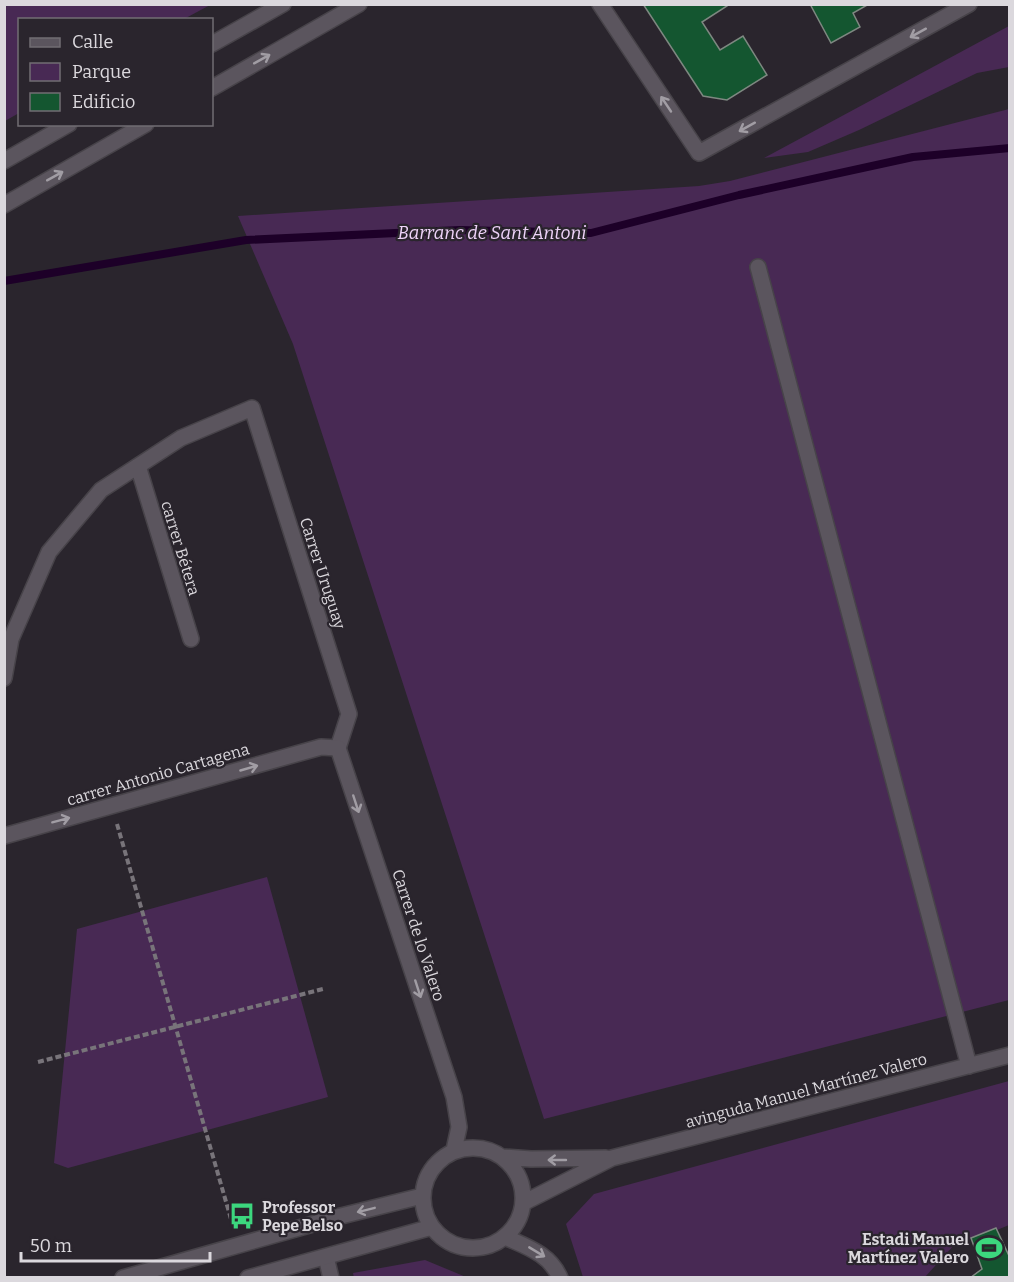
<svg xmlns="http://www.w3.org/2000/svg" width="1014" height="1282" font-family="Bitter,serif">
	<style>
		.green { fill: #482954 }
		.lines { fill: none; stroke-linecap: round; stroke-linejoin: round }
		.stream { stroke: #1d0028; stroke-width: 8 }
		.building { fill: #145630; stroke: #7e8881; stroke-width: 1.5 }
		.pedestrian-casing { stroke: #474349; stroke-width: 18 }
		.minor-casing { stroke: #474349; stroke-width: 18 }
		.path { stroke: #78747a; stroke-width: 4; stroke-dasharray: 6 3; stroke-linecap: butt }
		.pedestrian { stroke: #5b555e; stroke-width: 15 }
		.minor { stroke: #5b555e; stroke-width: 15 }
		.oneway { stroke: #a19da4 }
		.labels { text-anchor: middle; stroke-width: 4.5; stroke-linejoin: round; paint-order: stroke }
		.street-label { font-size: 16px; fill: #dbd8dd; stroke: #2a252d }
		.poi-label { font-size: 16px; font-weight: bold; fill: #dbd8dd; stroke: #2a252d; text-anchor: start }
		.water-label { font-size: 18px; font-style: italic; fill: #eed3f9; stroke: #2a252d }
	</style>
	<rect width="100%" height="100%" fill="#2a252d"/>
	<path class="green" d="M5,4h205v1l-26,14 -164,1 -1,93 -14,8z
		M1009,26v41l-32,6 -118,57 -51,22 -44,6z
		M1009,109v891l-465,119 -251,-775 -55,-128 461,-30 31,-5z
		M267,877l61,220 -260,71 -14,-5 23,-234z
		M1009,1081v144l-12,5 11,28 1,19h-39l12,-8 -11,-30 -16,5 -30,33h-342l-17,-53 28,-30z
		M425,1260l41,17 -112,1 -1,-5z"/>
	<g class="lines">
		<path class="stream" d="M4,281l242,-41 214,-10 131,3 148,-38 174,-38 97,-9"/>
	</g>
	<path class="building" d="M643,4h83l1,2 -25,16 18,28 23,-14 24,39 -40,25 -24,-4z
		M810,4h59l-16,9 7,14 -29,16z
		M996,1228l14,30v20h-40l12,-9 -11,-31z"/>
	<g class="lines">
		<g class="pedestrian-casing">
			<path id="pedestrian" d="M138,466l53,173
				M4,678l7,-39 38,-87 52,-62 80,-52 71,-30 97,306 -11,34
				M326,1257l5,21"/>
		</g>
		<g class="minor-casing">
			<path id="minor" d="M600,4l99,149 270,-149
				M212,44l71,-40
				M212,88l147,-84
				M4,161l65,-37
				M4,205l142,-81
				M758,267l211,799
				M4,836l317,-89 17,1 116,349 5,30 -5,23
				M423 1198a50 50 0 1 1 100 0a50 50 0 1 1-100 0Z
				M503,1157l28,2 75,-1
				M523,1203l89,-45 398,-103
				M505,1237c22,10 45,17 55,41
				M123,1278l218,-62 81,-20
				M248,1278l184,-51"/>
		</g>
		<path class="path" d="M117,824l116,402
			M38,1062l285,-73"/>
		<use href="#pedestrian" class="pedestrian"/>
		<use href="#minor" class="minor"/>
	</g>
	<defs><path id="oneway-shaft" d="M-6 0H5M1.5-3L5.5 0L1.5 3" fill="none" stroke-width="1.6" stroke-linecap="round" stroke-linejoin="round" transform="scale(1.5)"/></defs>
	<g class="oneway">
		<use href="#oneway-shaft" transform="translate(918 33) rotate(151)"/>
		<use href="#oneway-shaft" transform="translate(262 59) rotate(-29)"/>
		<use href="#oneway-shaft" transform="translate(666 104) rotate(-124)"/>
		<use href="#oneway-shaft" transform="translate(747 127) rotate(151)"/>
		<use href="#oneway-shaft" transform="translate(55 176) rotate(-29)"/>
		<use href="#oneway-shaft" transform="translate(249 768) rotate(-16)"/>
		<use href="#oneway-shaft" transform="translate(356 804) rotate(72)"/>
		<use href="#oneway-shaft" transform="translate(61 820) rotate(-15)"/>
		<use href="#oneway-shaft" transform="translate(418 989) rotate(72)"/>
		<use href="#oneway-shaft" transform="translate(557 1160) rotate(-180)"/>
		<use href="#oneway-shaft" transform="translate(366 1210) rotate(166)"/>
		<use href="#oneway-shaft" transform="translate(537 1252) rotate(31)"/>
	</g>
	<defs>
		<g id="bus-bare" transform="scale(2.07)"><path d="M-5-6H5V4H4V6H2V4H-2V6H-4V4H-5ZM-3.5-4V0h7V-4ZM-3.5 1.2v1.5H-2V1.2ZM2 1.2v1.5H3.5V1.2Z" fill="#3cd77e" stroke="#2a252d" stroke-width="2.5" paint-order="stroke"/></g>
		<g id="stadium-bare" transform="scale(2.07)"><path d="M0-5a6.5 5 0 1 0 0 10a6.5 5 0 1 0 0-10ZM-3.5-1.8h7v3.6h-7Z" fill="#3cd77e" stroke="#2a252d" stroke-width="2.5" paint-order="stroke"/></g>
	</defs>
	<g fill-rule="evenodd">
		<use href="#bus-bare" x="242" y="1216"/>
		<use href="#stadium-bare" x="989" y="1248"/>
	</g>
	<g class="labels">
		<g class="street-label">
			<text transform="translate(181 548) rotate(73)" y="6">carrer Bétera</text>
			<text transform="translate(323 573) rotate(72)" y="6">Carrer Uruguay</text>
			<text transform="translate(158 774) rotate(-16)" y="6">carrer Antonio Cartagena</text>
			<text transform="translate(419 935) rotate(72)" y="6">Carrer de lo Valero</text>
			<text transform="translate(806 1090) rotate(-15)" y="6">avinguda Manuel Martínez Valero</text>
		</g>
		<g class="poi-label">
			<text x="262" y="1213">Professor<tspan x="262" dy="18">Pepe Belso</tspan></text>
			<text x="969" y="1245" text-anchor="end">Estadi Manuel<tspan x="969" dy="18">Martínez Valero</tspan></text>
		</g>
		<g class="water-label">
			<text x="492" y="239">Barranc de Sant Antoni</text>
		</g>
	</g>
	<rect width="1014" height="1282" fill="none" stroke="#dbd8dd" stroke-width="12"/>
	<rect x="18" y="18" width="195" height="108" fill="#2a252d" stroke="#716d73" stroke-width="1.5"/>
	<rect x="30" y="38" width="30" height="9" fill="#5b555e" stroke="#716d73" stroke-width="1.5"/>
	<text x="72" y="48" font-size="18" fill="#dbd8dd">Calle</text>
	<rect x="30" y="63" width="30" height="18" fill="#482954" stroke="#716d73" stroke-width="1.5"/>
	<text x="72" y="78" font-size="18" fill="#dbd8dd">Parque</text>
	<rect x="30" y="93" width="30" height="18" fill="#145630" stroke="#716d73" stroke-width="1.5"/>
	<text x="72" y="108" font-size="18" fill="#dbd8dd">Edificio</text>
	<path d="M21 1252v9h189v-9" fill="none" stroke="#dbd8dd" stroke-width="3"/>
	<text x="30" y="1252" font-size="18" fill="#dbd8dd" stroke="#2a252d" stroke-width="4.5" paint-order="stroke">50 m</text>
</svg>
